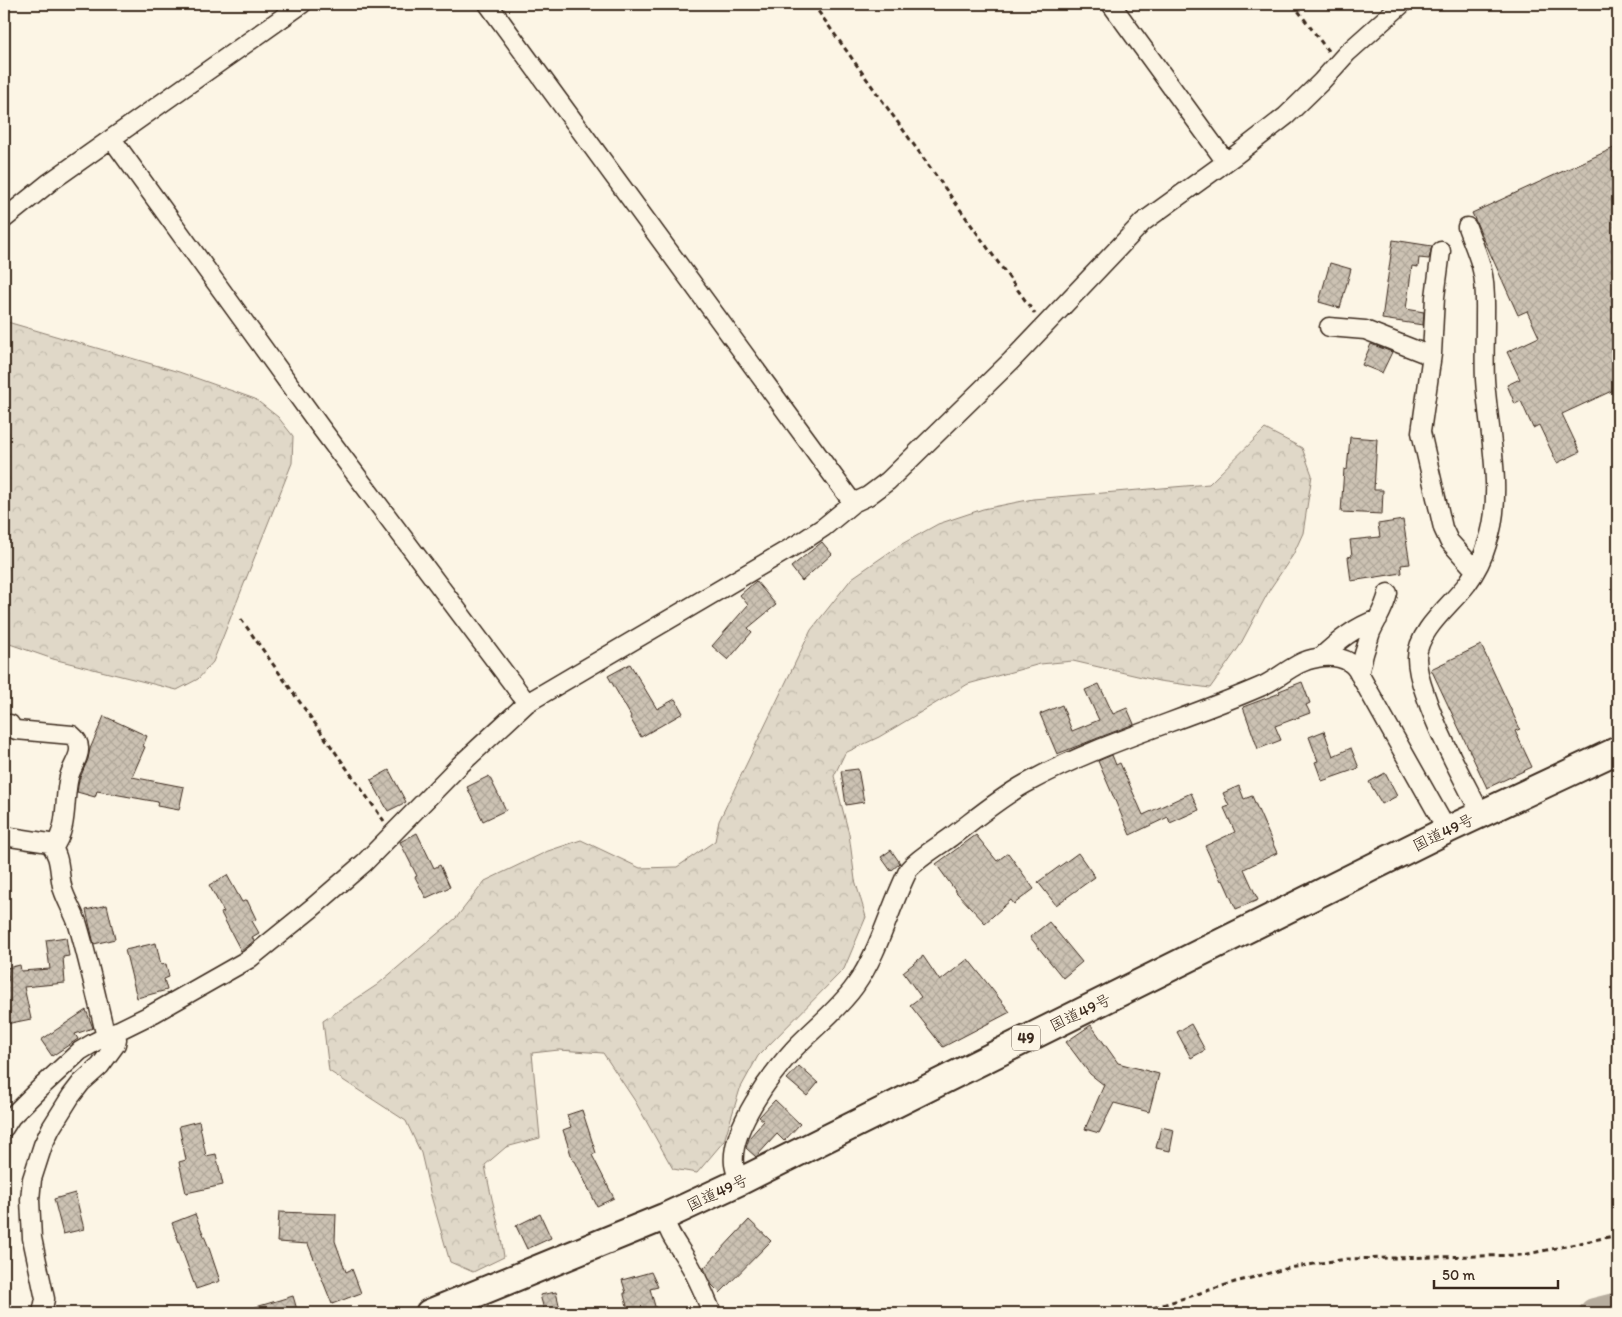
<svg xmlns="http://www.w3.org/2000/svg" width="1622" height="1317" font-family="Itim,'Klee One',sans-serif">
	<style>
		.forest { fill: url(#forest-crowns); stroke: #8e8173 }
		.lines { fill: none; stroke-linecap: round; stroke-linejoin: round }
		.river { stroke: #b7ad9e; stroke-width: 30 }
		.building { fill: url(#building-cross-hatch); stroke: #3b2a1e }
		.minor-casing { stroke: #3b2a1e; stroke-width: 21 }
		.highway-casing { stroke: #3b2a1e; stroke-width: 30 }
		.path { stroke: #3b2a1e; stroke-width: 3; stroke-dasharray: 5 4; stroke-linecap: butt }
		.minor { stroke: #fcf5e5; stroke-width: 18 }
		.highway { stroke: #fcf5e5; stroke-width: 26 }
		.labels { text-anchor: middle; stroke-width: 5; stroke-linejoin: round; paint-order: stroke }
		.shield { fill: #fcf5e5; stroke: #75675a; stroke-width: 1 }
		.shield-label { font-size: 15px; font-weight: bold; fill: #3b2a1e }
		.street-label { font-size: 16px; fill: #3b2a1e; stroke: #fcf5e5 }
	</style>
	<defs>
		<pattern id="forest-crowns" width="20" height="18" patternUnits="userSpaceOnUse" patternTransform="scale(1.25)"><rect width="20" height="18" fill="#e0d8c8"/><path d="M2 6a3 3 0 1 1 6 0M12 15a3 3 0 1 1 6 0" fill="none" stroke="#c1baab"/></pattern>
		<pattern id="building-cross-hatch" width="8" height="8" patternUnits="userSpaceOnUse" patternTransform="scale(1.25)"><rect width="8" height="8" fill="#ccc2b3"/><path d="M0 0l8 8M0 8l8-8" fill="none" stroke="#b0a79a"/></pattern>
	</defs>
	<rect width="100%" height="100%" fill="#fcf5e5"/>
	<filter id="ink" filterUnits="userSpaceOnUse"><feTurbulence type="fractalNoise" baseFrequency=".02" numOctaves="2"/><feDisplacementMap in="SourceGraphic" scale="10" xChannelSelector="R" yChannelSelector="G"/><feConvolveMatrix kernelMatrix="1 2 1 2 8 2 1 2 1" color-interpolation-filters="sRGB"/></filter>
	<g filter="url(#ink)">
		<path class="forest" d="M4,321l175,51 76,27 23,18 15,19 -1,27 -79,199 -15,17 -21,11 -124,-31 -49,-17z
			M1265,429l37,19 10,27 -9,58 -10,22 -23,34 -31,58 -29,41 -51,-7 -86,-20 -33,3 -72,20 -89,53 -34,16 -11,23 15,58 6,46 11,37 -22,52 -86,87 -18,33 -16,52 -27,32 -24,-4 -38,-68 -32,-48 -44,-3 -27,3 8,85 -34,9 -21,18c5,31 15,60 19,92l-31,15 -23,-10 -19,-66 -10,-43 -15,-32 -77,-50 -6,-50 54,-36 79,-67 29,-37 63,-30 33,-11 59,28 37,-1 38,-26 4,-20 92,-191 41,-52 48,-33 38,-21 45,-15 50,-10 176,-15z"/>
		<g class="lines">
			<path class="river" d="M1594,1313l24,-6"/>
		</g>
		<path class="building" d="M1618,146v242l-56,26 18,38 -23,11 -18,-38 -6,3 -12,-27 -6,3 -8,-19 13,-6 -13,-27 32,-15 -12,-26 -9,4 -46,-102z
			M1393,240l39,6 -3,13 -10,-1 -1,9 -6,-1 -6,43 18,3 -1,13 -41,-6z
			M1330,263l21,6 -11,39 -21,-6z
			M1371,344l21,8 -10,21 -20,-8z
			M1350,437l27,2 -3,51h9l-1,24 -41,-2 3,-43 3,1z
			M1403,520l7,44 -9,1 1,8 -51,8 -3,-24 4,-1 -2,-16 30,-3 -2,-13z
			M822,542l10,12 -30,27 -11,-14z
			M756,581l20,24 -28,23 4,4 -24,28 -16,-14 36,-41 -8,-10z
			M1481,645l39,84 -5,2 17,36 -45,21 -56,-119z
			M630,664l27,45 18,-10 8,14 -42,24 -11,-19 1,-2 -23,-40z
			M1302,682l8,21 -4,2 4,8 -35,13 6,14 -23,9 -15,-42 37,-14 -1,-2z
			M1099,684l14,30 14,-6 7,16 -77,30 -17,-40 22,-9 10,26 27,-11 -14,-30z
			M104,716l43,20 -4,10 2,1 -13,30 52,10 -5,23 -22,-4 1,-4 -61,-11 -2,6 -18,-5 2,-12 9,-21 2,-10z
			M1324,731l9,25 18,-8 8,20 -37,13 -7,-19 3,-1 -9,-24z
			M1112,755l4,10 4,-2 23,52 48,-22 8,17 -29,13 -2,-6 -38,18 -32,-74z
			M858,769l6,33 -18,3 -5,-34z
			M389,770l17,32 -18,9 -17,-31z
			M1385,773l12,23 -15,8 -13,-22z
			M489,776l17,34 -23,11 -16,-34z
			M1239,786l5,13 8,-3 25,57 -33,16 14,31 -22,9 -13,-29 -2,1 -16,-35 30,-14 -11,-24 5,-2 -6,-13z
			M417,833l17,35 6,-3 10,22 -24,11 -11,-21 2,-1 -17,-34z
			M976,835l21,26 11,-8 26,36 -20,15 -3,-4 -26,23 -28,-30 -21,-29z
			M891,850l9,13 -9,8 -10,-14z
			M1078,853l17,24 -39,28 -18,-23z
			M227,875l15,27 5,-2 9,19 -4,2 7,12 -7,4 2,4 -13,10 -20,-38 3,-1 -15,-27z
			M107,905l8,34 -21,5 -8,-34z
			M1049,922l33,40 -19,16 -33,-41z
			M66,937l3,19 -6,1 2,26 -41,4 7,32 -25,5 -2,-13v-30l5,-1 -2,-12 13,-3 1,6 29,-2 -4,-29z
			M156,943l5,22 5,-1 3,13 -5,2 3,11 -30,8 -12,-48z
			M923,956l17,25 28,-22 42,53 -67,35 -33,-42 11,-8 -18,-25z
			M86,1010l7,18 -18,6 3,5 -26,17 -11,-16z
			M1191,1024l14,26 -14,8 -14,-26z
			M1091,1025l27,38 41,11 -10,38 -35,-9 -15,30 -14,-4 19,-44 -14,-11 -24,-32z
			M799,1066l19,17 -11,13 -20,-17z
			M775,1100l25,24 -16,17 -7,-7 -21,23 -10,-9 3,-10 15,-17 -5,-4z
			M582,1110l14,43 -4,2 22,43 -17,8 -22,-45h-2l-10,-31 8,-3 -4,-12z
			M199,1121l7,35 10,-2 7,31 -37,8 -7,-31 7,-2 -7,-34z
			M1161,1127l13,3 -4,21 -14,-3z
			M75,1193l9,36 -21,5 -9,-35z
			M279,1212l57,2 -1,27 11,31 6,-3 9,24 -29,11 -24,-60 -31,-2z
			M195,1214l14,34 11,33 -24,8 -24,-66z
			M540,1214l11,24 -24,11 -11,-23z
			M749,1220l22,21 -51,52 -8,-8 -8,-17z
			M651,1272l7,15 -8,2 7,24h-28l-5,-18v-2h2l-4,-13z
			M556,1292l5,21h-16l-5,-18z
			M293,1296l5,17h-51l-1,-3z"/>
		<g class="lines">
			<g class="minor-casing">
				<path id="minor" d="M488,4l365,499
					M1111,4l115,158
					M112,139l209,289 206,275
					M4,219l46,-37 252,-178
					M1467,227c5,14 12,29 15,43 4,16 3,33 3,49 0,20 -1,40 0,60 3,51 20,116 2,165 -4,14 -12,29 -20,40 -16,21 -50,47 -50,74 0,12 4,25 8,36 14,42 36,81 56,120
					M1441,251l-6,46 -3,57 -11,78 22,96 6,13 26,29
					M1329,327l36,3 66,26
					M1321,657c17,-16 34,-30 57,-38
					M1359,674c3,-14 7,-28 12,-42 6,-13 14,-24 17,-39
					M10,724l2,4 4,2 56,5c5,4 7,7 7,13 1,9 -8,20 -10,29 -6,24 0,50 -16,71
					M4,836l45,7c13,14 9,30 14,47 4,12 11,23 15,35 11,37 19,75 28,112
					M4,1128l7,-11 28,-28 41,-38 15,-9 59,-29 95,-54 63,-51 52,-45 96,-98 67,-62 279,-164 18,-12 29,-24 15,-7 20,-15 123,-120 132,-139 94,-68 49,-38 35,-34 26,-29 55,-49
					M739,1182c-2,-6 -4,-12 -5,-18 -4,-35 38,-91 60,-115 20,-21 45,-40 61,-63 25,-35 34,-78 54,-117 12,-13 27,-21 42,-32 24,-18 47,-38 74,-53 74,-41 157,-63 235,-97 19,-8 35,-26 57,-29 14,-3 32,-1 40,12l90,160
					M664,1217c4,17 15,30 24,45 10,16 17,34 24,51
					M42,1313l3,-14 -13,-61 -2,-38 2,-21 11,-34 8,-17 20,-32 10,-13 19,-17 16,-22 1,-5 -1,-8"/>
			</g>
			<g class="highway-casing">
				<path id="highway" d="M429,1313l235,-96 75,-35 708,-352 171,-80"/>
			</g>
			<path class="path" d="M813,4l222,310
				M1293,4l35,47
				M241,619l143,202
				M1137,1313l98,-31 54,-14 57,-9 177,-4 95,-20"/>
			<use href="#minor" class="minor"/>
			<use href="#highway" class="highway"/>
		</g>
	</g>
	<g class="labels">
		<rect class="shield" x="1012" y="1025.5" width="28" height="25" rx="4"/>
		<g class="shield-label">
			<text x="1026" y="1043">49</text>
		</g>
		<g class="street-label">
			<text transform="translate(1443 832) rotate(-26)" y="6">国道49号</text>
			<text transform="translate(1080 1012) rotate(-26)" y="6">国道49号</text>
			<text transform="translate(717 1192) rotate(-25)" y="6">国道49号</text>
		</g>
	</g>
	<rect width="1622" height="1317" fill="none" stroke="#fcf5e5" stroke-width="20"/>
	<rect x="10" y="10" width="1602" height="1297" fill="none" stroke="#3b2a1e" stroke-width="2" filter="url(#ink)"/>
	<path d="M1434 1280v8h124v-8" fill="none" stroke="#3b2a1e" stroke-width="2.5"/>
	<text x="1442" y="1280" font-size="15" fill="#3b2a1e" stroke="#fcf5e5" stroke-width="4" paint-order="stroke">50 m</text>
</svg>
